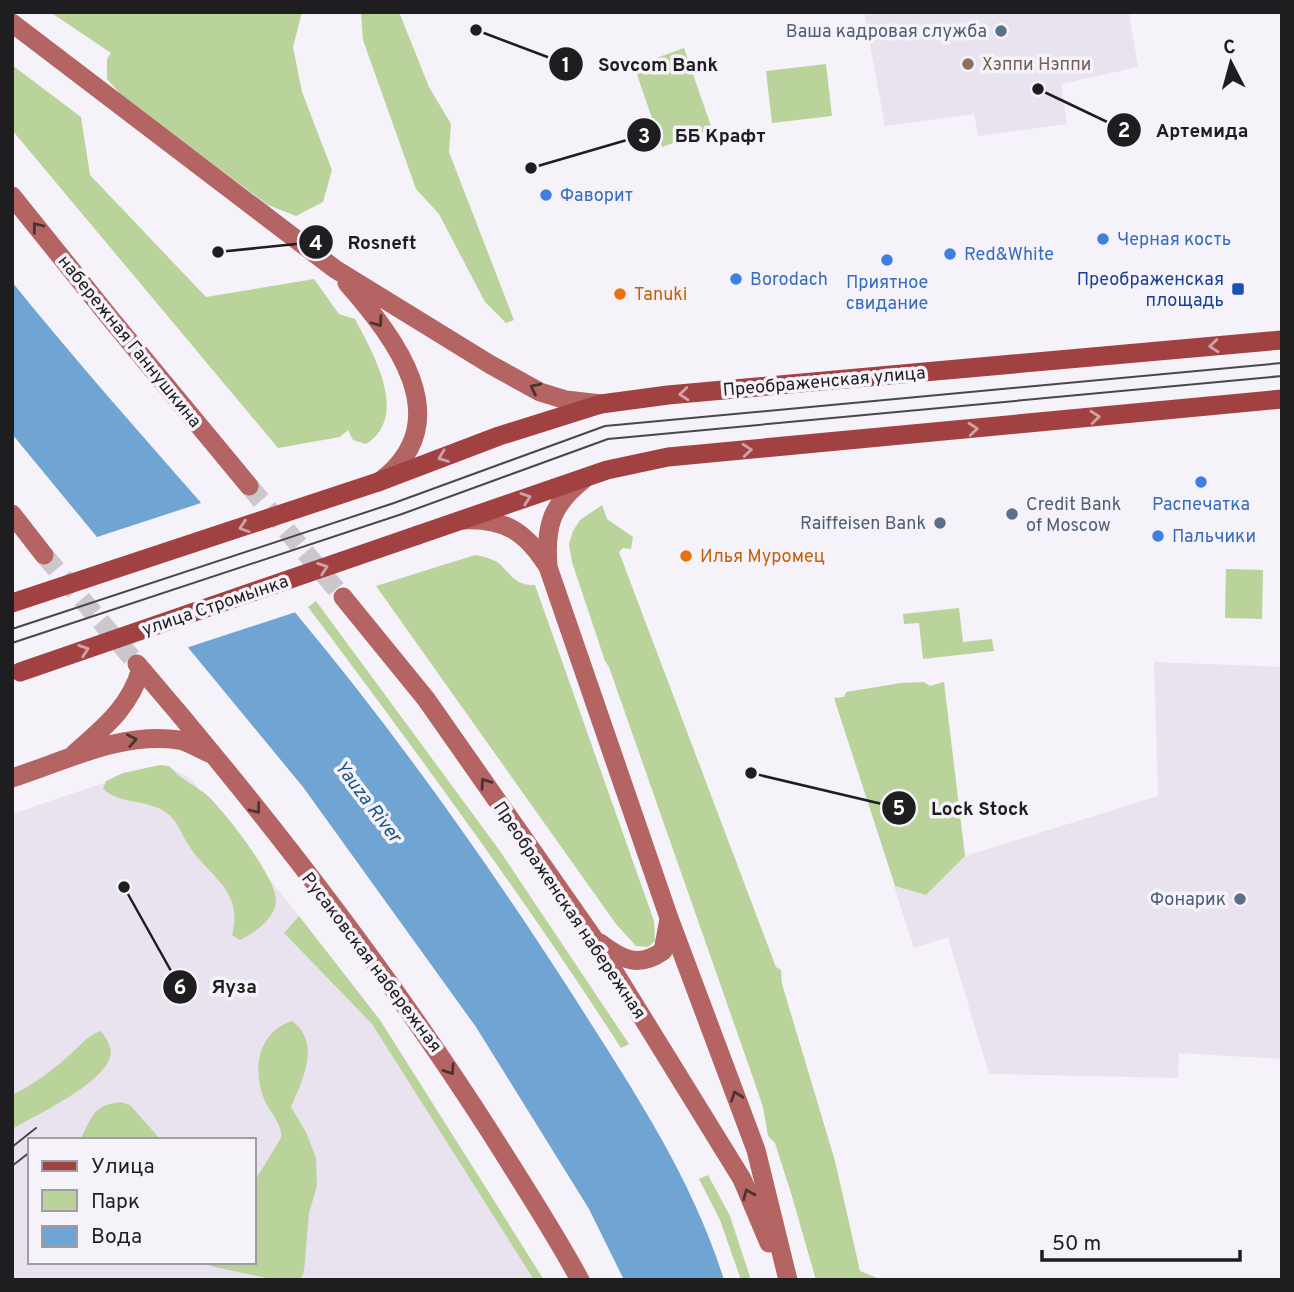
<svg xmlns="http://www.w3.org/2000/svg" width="1294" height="1292" font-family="Overpass,sans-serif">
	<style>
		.built { fill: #e9e3f0; fill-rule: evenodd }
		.green { fill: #b9d39b }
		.water { fill: #6fa4d3 }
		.pier { fill: #f6f2f9 }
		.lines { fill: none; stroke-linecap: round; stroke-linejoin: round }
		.secondary-tunnel { stroke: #cbc7cd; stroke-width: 19; stroke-dasharray: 19 10; stroke-linecap: butt }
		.secondary { stroke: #b46563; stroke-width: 19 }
		.primary { stroke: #a14142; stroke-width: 19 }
		.tram { stroke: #48474a; stroke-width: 2 }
		.primary-bridge { stroke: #a14142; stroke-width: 19 }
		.oneway { stroke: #4b3333 }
		.oneway2 { stroke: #d0a2a7 }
		.service-dot { fill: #5c6f8a; stroke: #f6f2f9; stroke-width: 2.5 }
		.education-dot { fill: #8d6e63; stroke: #f6f2f9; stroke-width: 2.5 }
		.shop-dot { fill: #3f7fe0; stroke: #f6f2f9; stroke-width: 2.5 }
		.transit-dot { fill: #1a4fb4; stroke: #f6f2f9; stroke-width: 2.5 }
		.food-dot { fill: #e8710a; stroke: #f6f2f9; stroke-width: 2.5 }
		.labels { text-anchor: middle; stroke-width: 7; stroke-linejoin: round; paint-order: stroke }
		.service-label { font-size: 18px; fill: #4e5e75; stroke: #f6f2f9; text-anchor: end }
		.education-label { font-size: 18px; fill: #785e54; stroke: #f6f2f9; text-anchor: start }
		.shop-label { font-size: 18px; fill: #366cbe; stroke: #f6f2f9; text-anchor: start }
		.transit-label { font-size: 18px; fill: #164399; stroke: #f6f2f9; text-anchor: end }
		.food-label { font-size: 18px; fill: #c56008; stroke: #f6f2f9; text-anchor: start }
		.street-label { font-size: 18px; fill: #1e1d1f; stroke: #f6f2f9 }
		.water-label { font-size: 19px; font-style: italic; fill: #185381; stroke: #f6f2f9 }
		.leader { fill: none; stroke: #1e1d1f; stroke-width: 2.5 }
		.callout-dot { fill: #1e1d1f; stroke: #f6f2f9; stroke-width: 2.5 }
		.mark-label { font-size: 21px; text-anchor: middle; font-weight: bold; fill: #fff }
		.callout-label { font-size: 19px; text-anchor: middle; font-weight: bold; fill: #1e1d1f; stroke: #f6f2f9; stroke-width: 7; stroke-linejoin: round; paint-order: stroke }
	</style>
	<rect width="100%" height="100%" fill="#f6f2f9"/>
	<path class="built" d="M864,12h265l9,55 -77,17 6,40 -89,12 -4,-22 -89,12z
		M1154,662l128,5v392l-103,-6 -1,25 -189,-4 -41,-137 -34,11 -20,-62 32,9 39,-39 193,-60z
		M154,766l17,2 19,10 109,138 -15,17 88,91 162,256h-522v-466zM30,1140h224v122h-224z"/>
	<path class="green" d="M50,12h252l-9,35 9,45 30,78 -9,32 -27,14 -28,-11 -145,-108 -16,-18v-20l4,-6z
		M361,12h38l30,75 22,37 -2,28 65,168 -8,3 -21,-21 -46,-88 -23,-25 -53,-149z
		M684,48l28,81 -50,18 -28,-81z
		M826,64l6,52 -60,7 -6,-52z
		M12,65l69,52 9,58 116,122 108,-18 25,35 16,5c18,34 55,97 11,125l-13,-4 -5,-10 -8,7 -62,11 -266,-318z
		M602,505l5,14 26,18 -2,12 -8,-1 -4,4 157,415 5,3 1,14 53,177 25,110 22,9h-66l-25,-87 -16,-50 -7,-7 -5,-29 -12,-35 -142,-405 -4,-6 -33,-99 -3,-18 4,-13 7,-11z
		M475,555c10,2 20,4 27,11 11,12 15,19 33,19l119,336 1,20 -7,6 -12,-1 -20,-22 -240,-338z
		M1226,569l37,1 -1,49 -37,-1z
		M316,601l184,250 129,193 -8,4c-98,-152 -205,-297 -313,-441z
		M959,608l4,34 29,-3 2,12 -71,8 -4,-36 -15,1 -1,-10z
		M924,682l6,4 14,-4 21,174 -39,39 -31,-9 -61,-188 10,-1 2,-5 55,-9z
		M160,765l9,1c11,13 26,19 39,30 17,16 69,82 68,105 -1,18 -22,32 -36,39l-8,-5c12,-45 -23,-58 -43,-89 -8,-12 -11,-26 -25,-35 -19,-12 -43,-6 -61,-22l3,-8 17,-8z
		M299,916l81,104 164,260h-10l-162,-256 -88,-91z
		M292,1021c30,22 10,60 -1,86l15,25 10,26 1,28 -8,27 -5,58 -3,9h-24l-63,-13 -13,-5h53v-80l27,-44c2,-14 -12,-26 -17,-39 -12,-30 -6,-67 28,-78z
		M101,1031c5,7 12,16 9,26 -7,27 -74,58 -98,72v-34c23,-11 45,-28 63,-45 10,-9 13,-15 26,-19z
		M121,1102l9,3 31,35h-81c12,-22 12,-35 41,-38z
		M708,1175l22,41 21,64h-10l-21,-60 -21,-41z"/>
	<path class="water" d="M12,282c92,114 192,221 286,334 100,120 191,249 276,381 57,90 118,180 150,283h-100l-35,-71 -113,-182 -173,-240 -291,-353z"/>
	<path class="pier" d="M204,502l95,109 -113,37 -92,-110z"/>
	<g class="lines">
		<path class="secondary-tunnel" d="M249,486l94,111
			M44,555l93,109"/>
		<path class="secondary" d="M12,23l323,246 156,96 49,27 26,8 35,4
			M12,196l98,122 139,168
			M347,283c48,55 111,136 36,196
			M12,514l32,41
			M463,520c42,-2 63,12 85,47l121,351 87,232 32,130
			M548,566c-3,-39 3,-61 35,-86
			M343,597l83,102 168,240 148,240 27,64
			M137,664c128,149 249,305 355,471 30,48 61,95 88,145
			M73,755c30,-27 56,-46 68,-86
			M12,778c53,-17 111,-47 167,-38 10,2 20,9 30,13
			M600,943c22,17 39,25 63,8l6,-32"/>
		<path class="primary" d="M378,482l121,-46 102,-32 67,-9 614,-55
			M418,535l189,-65 61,-13 614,-58"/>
		<path class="tram" d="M12,629l382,-126 211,-77 677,-63
			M12,643l390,-129 206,-75 674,-63
			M12,1147l24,-19
			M12,1166l18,-14"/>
		<path class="primary-bridge" d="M12,603l366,-121
			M20,672l398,-137"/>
	</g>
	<defs><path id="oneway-chevron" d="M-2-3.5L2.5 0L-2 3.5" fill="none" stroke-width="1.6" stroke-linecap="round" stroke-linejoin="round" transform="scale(1.75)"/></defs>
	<g class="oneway">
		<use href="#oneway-chevron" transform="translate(37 227) rotate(-128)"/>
		<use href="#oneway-chevron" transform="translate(378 322) rotate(54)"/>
		<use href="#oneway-chevron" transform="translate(535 388) rotate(-154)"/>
		<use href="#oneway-chevron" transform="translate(132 740) rotate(-11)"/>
		<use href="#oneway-chevron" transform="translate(485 783) rotate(-125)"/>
		<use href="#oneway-chevron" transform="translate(256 809) rotate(52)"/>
		<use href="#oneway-chevron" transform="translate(450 1070) rotate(57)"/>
		<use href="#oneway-chevron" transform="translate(736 1096) rotate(-110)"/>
		<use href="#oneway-chevron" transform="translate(748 1194) rotate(-113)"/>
	</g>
	<g class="oneway2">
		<use href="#oneway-chevron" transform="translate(1214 346) rotate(175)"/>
		<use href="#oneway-chevron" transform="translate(684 394) rotate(175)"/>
		<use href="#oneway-chevron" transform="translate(1095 417) rotate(-5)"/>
		<use href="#oneway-chevron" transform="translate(973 429) rotate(-5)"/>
		<use href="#oneway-chevron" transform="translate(747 450) rotate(-5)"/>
		<use href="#oneway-chevron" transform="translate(443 457) rotate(159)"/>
		<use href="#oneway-chevron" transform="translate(526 498) rotate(-19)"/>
		<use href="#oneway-chevron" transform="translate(244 527) rotate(162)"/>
		<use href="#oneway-chevron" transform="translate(323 568) rotate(-19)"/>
		<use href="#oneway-chevron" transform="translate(84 650) rotate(-19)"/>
	</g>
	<g class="service-dot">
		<circle cx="1001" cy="31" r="7"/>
		<circle cx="1012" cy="514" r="7"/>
		<circle cx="940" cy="523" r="7"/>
		<circle cx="1240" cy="899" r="7"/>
	</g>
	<circle class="education-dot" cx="968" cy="64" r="7"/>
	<g class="shop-dot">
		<circle cx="546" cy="195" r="7"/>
		<circle cx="1103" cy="239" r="7"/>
		<circle cx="950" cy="254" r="7"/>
		<circle cx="887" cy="260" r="7"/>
		<circle cx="736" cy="279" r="7"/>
		<circle cx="1201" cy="482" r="7"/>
		<circle cx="1158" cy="536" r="7"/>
	</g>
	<rect class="transit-dot" x="1231" y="282" width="14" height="14" rx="3.5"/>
	<g class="food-dot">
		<circle cx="620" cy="294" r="7"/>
		<circle cx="686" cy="556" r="7"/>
	</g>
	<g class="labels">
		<g class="service-label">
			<text x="987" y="37">Ваша кадровая служба</text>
			<text x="1026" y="510" text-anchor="start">Credit Bank<tspan x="1026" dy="21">of Moscow</tspan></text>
			<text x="926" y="529">Raiffeisen Bank</text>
			<text x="1226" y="905">Фонарик</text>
		</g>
		<g class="education-label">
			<text x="982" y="70">Хэппи Нэппи</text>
		</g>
		<g class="shop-label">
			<text x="560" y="201">Фаворит</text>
			<text x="1117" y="245">Черная кость</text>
			<text x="964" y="260">Red&amp;White</text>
			<text x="750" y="285">Borodach</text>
			<text x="887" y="288" text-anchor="middle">Приятное<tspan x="887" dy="21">свидание</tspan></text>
			<text x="1201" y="510" text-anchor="middle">Распечатка</text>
			<text x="1172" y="542">Пальчики</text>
		</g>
		<g class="transit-label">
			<text x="1224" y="285">Преображенская<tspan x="1224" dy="21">площадь</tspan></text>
		</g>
		<g class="food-label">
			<text x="634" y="300">Tanuki</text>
			<text x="700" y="562">Илья Муромец</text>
		</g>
		<g class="street-label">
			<text transform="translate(130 341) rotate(51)" y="6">набережная Ганнушкина</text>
			<text transform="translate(824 381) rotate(-5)" y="6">Преображенская улица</text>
			<text transform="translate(215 605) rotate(-19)" y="6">улица Стромынка</text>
			<text transform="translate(570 910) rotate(56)" y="6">Преображенская набережная</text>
			<text transform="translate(372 962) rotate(53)" y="6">Русаковская набережная</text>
		</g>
		<g class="water-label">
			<text transform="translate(369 801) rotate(53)" y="7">Yauza River</text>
		</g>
	</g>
	<path class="leader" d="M476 30L566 64M1038 89L1124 130M531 168L644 135M218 252L316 242M751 773L899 808M124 887L180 987"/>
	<g class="callout-dot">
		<circle cx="476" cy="30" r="7"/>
		<circle cx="1038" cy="89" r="7"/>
		<circle cx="531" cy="168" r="7"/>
		<circle cx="218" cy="252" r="7"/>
		<circle cx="751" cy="773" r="7"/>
		<circle cx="124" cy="887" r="7"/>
		<circle cx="566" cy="64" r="18"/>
		<circle cx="1124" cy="130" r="18"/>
		<circle cx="644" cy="135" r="18"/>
		<circle cx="316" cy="242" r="18"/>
		<circle cx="899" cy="808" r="18"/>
		<circle cx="180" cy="987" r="18"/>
	</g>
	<g class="mark-label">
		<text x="566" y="72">1</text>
		<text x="1124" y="137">2</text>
		<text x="644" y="143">3</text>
		<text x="316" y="250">4</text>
		<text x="899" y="815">5</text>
		<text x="180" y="994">6</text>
	</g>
	<g class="callout-label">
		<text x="658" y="71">Sovcom Bank</text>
		<text x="1202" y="137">Артемида</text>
		<text x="720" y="142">ББ Крафт</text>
		<text x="382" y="249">Rosneft</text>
		<text x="980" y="815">Lock Stock</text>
		<text x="234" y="993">Яуза</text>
	</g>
	<rect width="1294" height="1292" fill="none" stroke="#1e1d1f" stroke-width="28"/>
	<rect x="28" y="1138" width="228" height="126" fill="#f6f2f9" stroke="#a09da2" stroke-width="2"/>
	<rect x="42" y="1161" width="35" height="10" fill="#a14142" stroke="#a09da2" stroke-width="2"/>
	<text x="91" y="1173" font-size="21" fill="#1e1d1f">Улица</text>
	<rect x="42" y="1190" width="35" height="21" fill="#b9d39b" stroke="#a09da2" stroke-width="2"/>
	<text x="91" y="1208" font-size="21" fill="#1e1d1f">Парк</text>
	<rect x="42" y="1226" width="35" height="21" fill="#6fa4d3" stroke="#a09da2" stroke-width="2"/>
	<text x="91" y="1243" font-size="21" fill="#1e1d1f">Вода</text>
	<g transform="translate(1231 63) rotate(354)" stroke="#f6f2f9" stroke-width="5" paint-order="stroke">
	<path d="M0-5L12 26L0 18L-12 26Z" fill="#1e1d1f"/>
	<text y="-10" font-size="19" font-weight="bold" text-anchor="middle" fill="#1e1d1f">С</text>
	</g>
	<path d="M1042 1250v10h198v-10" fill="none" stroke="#1e1d1f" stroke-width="3.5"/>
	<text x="1052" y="1250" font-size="21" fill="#1e1d1f" stroke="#f6f2f9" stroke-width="5" paint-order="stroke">50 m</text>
</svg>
